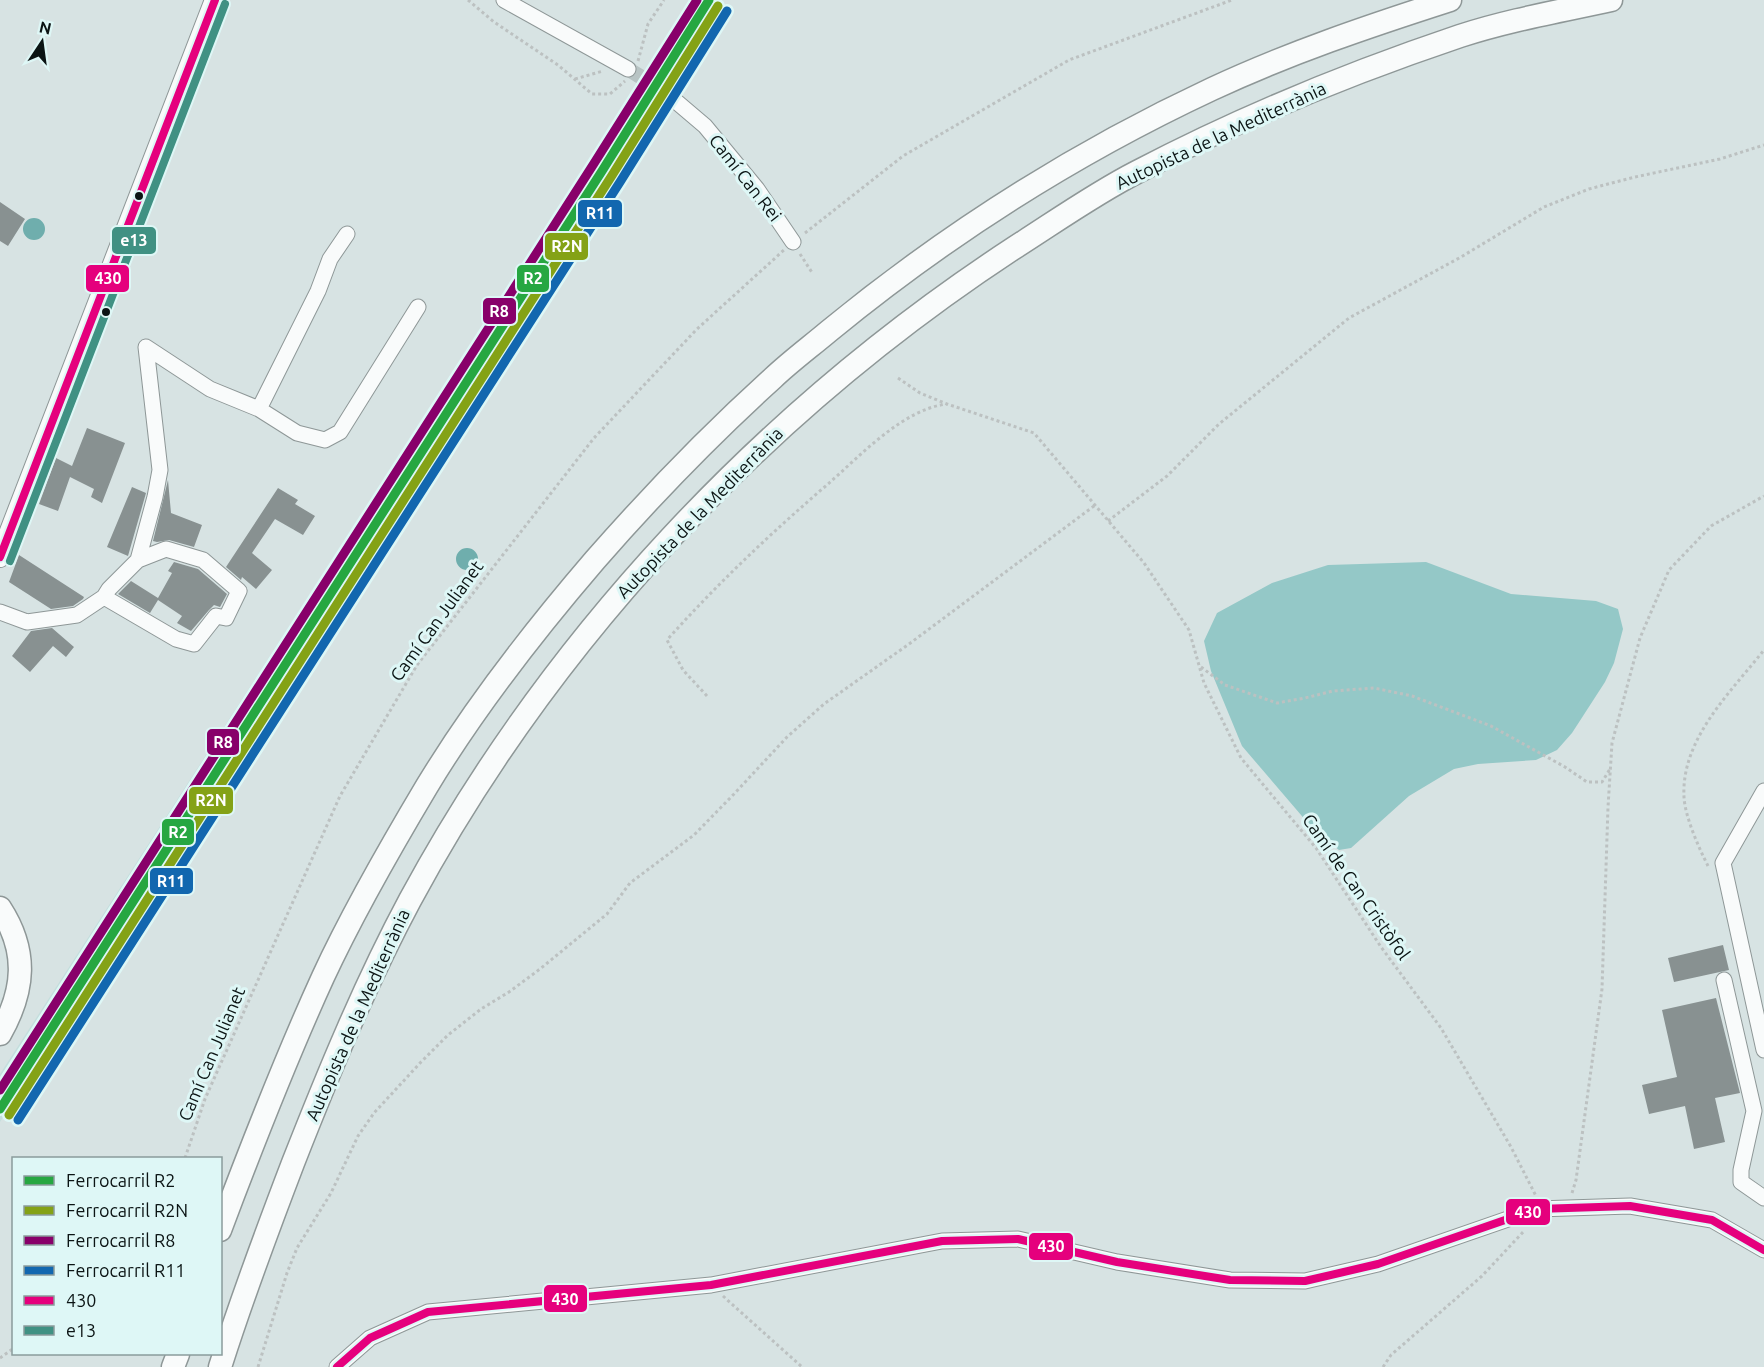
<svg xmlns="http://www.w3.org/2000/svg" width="1764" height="1367" font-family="Ubuntu,sans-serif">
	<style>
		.built { fill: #c5dedd }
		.forest { fill: #94c8c7 }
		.water { fill: #6faead }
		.building { fill: #889191 }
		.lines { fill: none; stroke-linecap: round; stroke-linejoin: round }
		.minor-tunnel { stroke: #b8c4c4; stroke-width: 15; stroke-dasharray: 15 8; stroke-linecap: butt }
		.minor-casing { stroke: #8e9797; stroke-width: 17 }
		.major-casing { stroke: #8e9797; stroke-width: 22 }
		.highway-casing { stroke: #8e9797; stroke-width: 25 }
		.path { stroke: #bcc1c1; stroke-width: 3; stroke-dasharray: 3 3; stroke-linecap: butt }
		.minor { stroke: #f9fbfb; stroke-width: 15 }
		.major { stroke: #f9fbfb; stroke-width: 20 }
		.highway { stroke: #f9fbfb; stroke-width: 22 }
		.bus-1-casing { stroke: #def7f6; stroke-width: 12 }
		.bus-2-casing { stroke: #def7f6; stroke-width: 12 }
		.bus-1 { stroke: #e5007d; stroke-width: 8 }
		.bus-2 { stroke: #409183; stroke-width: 8 }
		.rail-1-casing { stroke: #def7f6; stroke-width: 14 }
		.rail-2-casing { stroke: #def7f6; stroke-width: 14 }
		.rail-3-casing { stroke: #def7f6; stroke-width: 14 }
		.rail-4-casing { stroke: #def7f6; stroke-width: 14 }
		.rail-1 { stroke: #26a741; stroke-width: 9 }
		.rail-2 { stroke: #84a216; stroke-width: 9 }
		.rail-3 { stroke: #88006a; stroke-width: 9 }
		.rail-4 { stroke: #1267af; stroke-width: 9 }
		.bus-dot { fill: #0b1414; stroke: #def7f6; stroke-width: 2 }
		.labels { text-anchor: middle; stroke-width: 6; stroke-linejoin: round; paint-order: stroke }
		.street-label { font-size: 18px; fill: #0b1414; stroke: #def7f6 }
		.line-badge { stroke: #def7f6; stroke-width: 2 }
		.badge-label { font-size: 16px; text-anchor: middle; font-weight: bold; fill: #fff }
	</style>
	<rect width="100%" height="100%" fill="#d7e3e3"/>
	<path class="built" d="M690,0h30l-720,1122v-48l614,-951z"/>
	<path class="forest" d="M1426,562l85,32 85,7 22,8 5,20 -9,34 -9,19 -33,51 -15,17 -21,10 -58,4 -24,5 -45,27 -58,52 -12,2 -26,-21 -71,-83 -31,-75 -7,-30 13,-28 55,-30 56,-18z"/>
	<path class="water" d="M23 229a11 11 0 1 1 22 0a11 11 0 1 1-22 0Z
		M456 559a11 11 0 1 1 22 0a11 11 0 1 1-22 0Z"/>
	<path class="building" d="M0,202l25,17 -17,27 -8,-5z
		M87,428l38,15 -23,60 -11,-6 3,-8 -24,-12 -12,34 -19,-7 17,-46 16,8z
		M168,480l3,33 31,12 -8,22 -25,-7 -12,2 -4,-1z
		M132,487l14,6 -18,63 -21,-9z
		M278,488l20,12 -3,4 20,12 -12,19 -28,-16 -23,34 20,17 -16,19 -14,-12 -1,3 -15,-13z
		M19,555l65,42 -1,2 -10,7 -22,3 -42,-27z
		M174,562l24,7 29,25 -7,13 -6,-2 -5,5 -18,21 -14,-8 5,-7 -24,-16 -8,13 -32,-19 13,-13 27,17 14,-25 -4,-2z
		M52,628l22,19 -8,10 -13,-11 -23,26 -18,-16 19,-25z
		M1723,945l6,25 -55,12 -6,-24z
		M1716,998l24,95 -25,5 10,44 -31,7 -9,-43 -36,8 -7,-29 35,-8 -15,-67z"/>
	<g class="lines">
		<path class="minor-tunnel" d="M628,69l37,23"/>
		<g class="minor-casing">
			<path id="minor" d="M504,0l124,69
				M665,92l40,34 52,63 36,53
				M259,409l38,24 28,7 15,-8 78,-125
				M138,560l17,-63 5,-27 -14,-123 64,42 49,20 59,-118 12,-32 17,-25
				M0,612l27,10 50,-7 27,-18 5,-8 29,-29 28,-11 37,11 36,31 -13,27 -10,-2 -22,28 -18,-5 -72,-42
				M1764,791l-41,72 41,187
				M1724,980l30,131 -13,59v12l23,16
				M337,1367l33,-29 58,-26 283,-27 231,-44 76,-2 99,23 113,18 75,1 73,-17 159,-55 93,-3 82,14 52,30"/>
		</g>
		<g class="major-casing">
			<path id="major" d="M0,557l215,-557"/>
		</g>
		<g class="highway-casing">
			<path id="highway" d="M0,908c28,43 25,82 0,126
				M220,1230c32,-85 65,-170 103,-253 30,-65 67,-129 104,-191 49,-81 107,-155 168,-226 56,-64 115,-125 178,-182 18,-17 37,-31 56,-47 117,-96 246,-178 383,-242 77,-36 157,-63 238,-89
				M173,1367l5,-13
				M220,1367c22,-69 47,-136 73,-204 35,-89 72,-179 117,-263 142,-263 355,-489 604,-652 41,-26 80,-54 123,-76 103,-54 213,-99 323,-136 49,-16 101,-25 151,-36"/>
		</g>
		<path class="path" d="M468,0l26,22 64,43 34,29h18l15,-13
			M638,61l10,-37 16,-24
			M575,79l28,-8
			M805,233l98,-77 166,-96 163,-60
			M800,254l13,20
			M898,378l22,15 27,11 87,29 110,130 45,67 15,53 37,75 75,90 65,99 60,81 70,119 25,49
			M1108,521l59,-45 52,-52 130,-106 112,-61 83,-50 45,-18 46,-12 85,-18 44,-14
			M1201,667l24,18 52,18 28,-5 28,-7 41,-3 38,8 79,30 74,41 22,15h15l8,-13
			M707,696l-24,-26 -16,-30c50,-56 104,-107 161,-156 32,-28 75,-75 119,-80
			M1708,866c-9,-18 -23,-49 -24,-69 -3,-58 46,-104 80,-147
			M185,1158l20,-59 135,-303 77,-131 177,-227 103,-109 87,-79
			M1572,1193l4,-13 26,-191 6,-182 4,-64 28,-105 29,-68 42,-44 53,-30
			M723,1296l79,71
			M0,1358l14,-10
			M258,1367l29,-94 10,-25 34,-55 27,-57 16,-23 47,-51 27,-27 33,-26 28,-17 31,-23 67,-55 23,-31 64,-48 40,-41 53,-57 37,-33 85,-60 185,-138
			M1383,1367l8,-12 91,-79 43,-46"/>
		<use href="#minor" class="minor"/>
		<use href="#major" class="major"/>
		<use href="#highway" class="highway"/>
		<g class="bus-1-casing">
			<path id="bus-1" d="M0,557l215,-557
				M337,1367l33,-29 58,-26 283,-27 231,-44 76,-2 99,23 113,18 75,1 73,-17 159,-55 93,-3 82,14 52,30"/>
		</g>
		<g class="bus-2-casing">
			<path id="bus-2" d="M10,561l215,-557"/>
		</g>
		<use href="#bus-1" class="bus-1"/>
		<use href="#bus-2" class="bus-2"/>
		<g class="rail-1-casing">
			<path id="rail-1" d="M0,1109l602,-938 107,-171"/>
		</g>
		<g class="rail-2-casing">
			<path id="rail-2" d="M9,1115l602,-938 107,-171"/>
		</g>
		<g class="rail-3-casing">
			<path id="rail-3" d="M0,1090l593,-925 104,-165"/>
		</g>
		<g class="rail-4-casing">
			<path id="rail-4" d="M18,1120l602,-938 107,-171"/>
		</g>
		<use href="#rail-1" class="rail-1"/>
		<use href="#rail-2" class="rail-2"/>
		<use href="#rail-3" class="rail-3"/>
		<use href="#rail-4" class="rail-4"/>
	</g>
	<g class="bus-dot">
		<circle cx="139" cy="196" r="5"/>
		<circle cx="106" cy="312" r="5"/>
	</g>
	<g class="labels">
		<g class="street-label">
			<text transform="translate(1221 136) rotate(-25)" y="6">Autopista de la Mediterrània</text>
			<text transform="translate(745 178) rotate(52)" y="6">Camí Can Rei</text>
			<text transform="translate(700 513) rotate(-46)" y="6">Autopista de la Mediterrània</text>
			<text transform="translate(437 621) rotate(-54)" y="6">Camí Can Julianet</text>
			<text transform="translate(1356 887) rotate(55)" y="6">Camí de Can Cristòfol</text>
			<text transform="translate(358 1015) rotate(-66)" y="6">Autopista de la Mediterrània</text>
			<text transform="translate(212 1054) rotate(-67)" y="6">Camí Can Julianet</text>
		</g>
	</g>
	<g class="line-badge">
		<rect x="577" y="199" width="46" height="29" rx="6" fill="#1267af"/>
		<rect x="111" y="226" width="46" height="29" rx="6" fill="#409183"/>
		<rect x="544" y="232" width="45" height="29" rx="6" fill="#84a216"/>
		<rect x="516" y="264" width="34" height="29" rx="6" fill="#26a741"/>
		<rect x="85" y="264" width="45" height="29" rx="6" fill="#e5007d"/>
		<rect x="482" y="297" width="35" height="28" rx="6" fill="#88006a"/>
		<rect x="206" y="728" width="34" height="28" rx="6" fill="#88006a"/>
		<rect x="188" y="786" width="46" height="29" rx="6" fill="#84a216"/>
		<rect x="161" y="818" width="34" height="28" rx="6" fill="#26a741"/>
		<rect x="149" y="867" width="45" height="28" rx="6" fill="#1267af"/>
		<rect x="1505" y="1198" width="46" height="28" rx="6" fill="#e5007d"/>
		<rect x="1028" y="1232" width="46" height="29" rx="6" fill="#e5007d"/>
		<rect x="543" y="1284" width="45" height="29" rx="6" fill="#e5007d"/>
	</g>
	<g class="badge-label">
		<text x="600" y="219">R11</text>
		<text x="134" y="246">e13</text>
		<text x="567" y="252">R2N</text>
		<text x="533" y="284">R2</text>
		<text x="108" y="284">430</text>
		<text x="499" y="317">R8</text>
		<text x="223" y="748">R8</text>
		<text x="211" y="806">R2N</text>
		<text x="178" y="838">R2</text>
		<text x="171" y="887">R11</text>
		<text x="1528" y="1218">430</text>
		<text x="1051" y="1252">430</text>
		<text x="565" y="1305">430</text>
	</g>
	<rect x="12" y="1157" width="210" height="198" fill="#def7f6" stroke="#8a9c9c" stroke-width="1.5"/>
	<rect x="24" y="1176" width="30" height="9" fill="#26a741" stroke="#8a9c9c" stroke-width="1.5"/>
	<text x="66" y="1187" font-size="18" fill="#0b1414">Ferrocarril R2</text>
	<rect x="24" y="1206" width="30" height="9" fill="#84a216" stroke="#8a9c9c" stroke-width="1.5"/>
	<text x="66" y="1217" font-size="18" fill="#0b1414">Ferrocarril R2N</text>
	<rect x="24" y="1236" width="30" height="9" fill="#88006a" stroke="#8a9c9c" stroke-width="1.5"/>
	<text x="66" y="1247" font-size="18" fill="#0b1414">Ferrocarril R8</text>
	<rect x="24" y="1266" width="30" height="9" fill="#1267af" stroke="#8a9c9c" stroke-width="1.5"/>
	<text x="66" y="1277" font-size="18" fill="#0b1414">Ferrocarril R11</text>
	<rect x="24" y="1296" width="30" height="9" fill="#e5007d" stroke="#8a9c9c" stroke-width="1.5"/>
	<text x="66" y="1307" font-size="18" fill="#0b1414">430</text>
	<rect x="24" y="1326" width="30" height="9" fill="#409183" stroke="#8a9c9c" stroke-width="1.5"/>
	<text x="66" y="1337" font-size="18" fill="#0b1414">e13</text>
	<g transform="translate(42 42) rotate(13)" stroke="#def7f6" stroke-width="4.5" paint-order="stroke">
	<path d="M0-4.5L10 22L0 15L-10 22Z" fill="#0b1414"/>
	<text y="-9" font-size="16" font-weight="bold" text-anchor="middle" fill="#0b1414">N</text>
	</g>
</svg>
